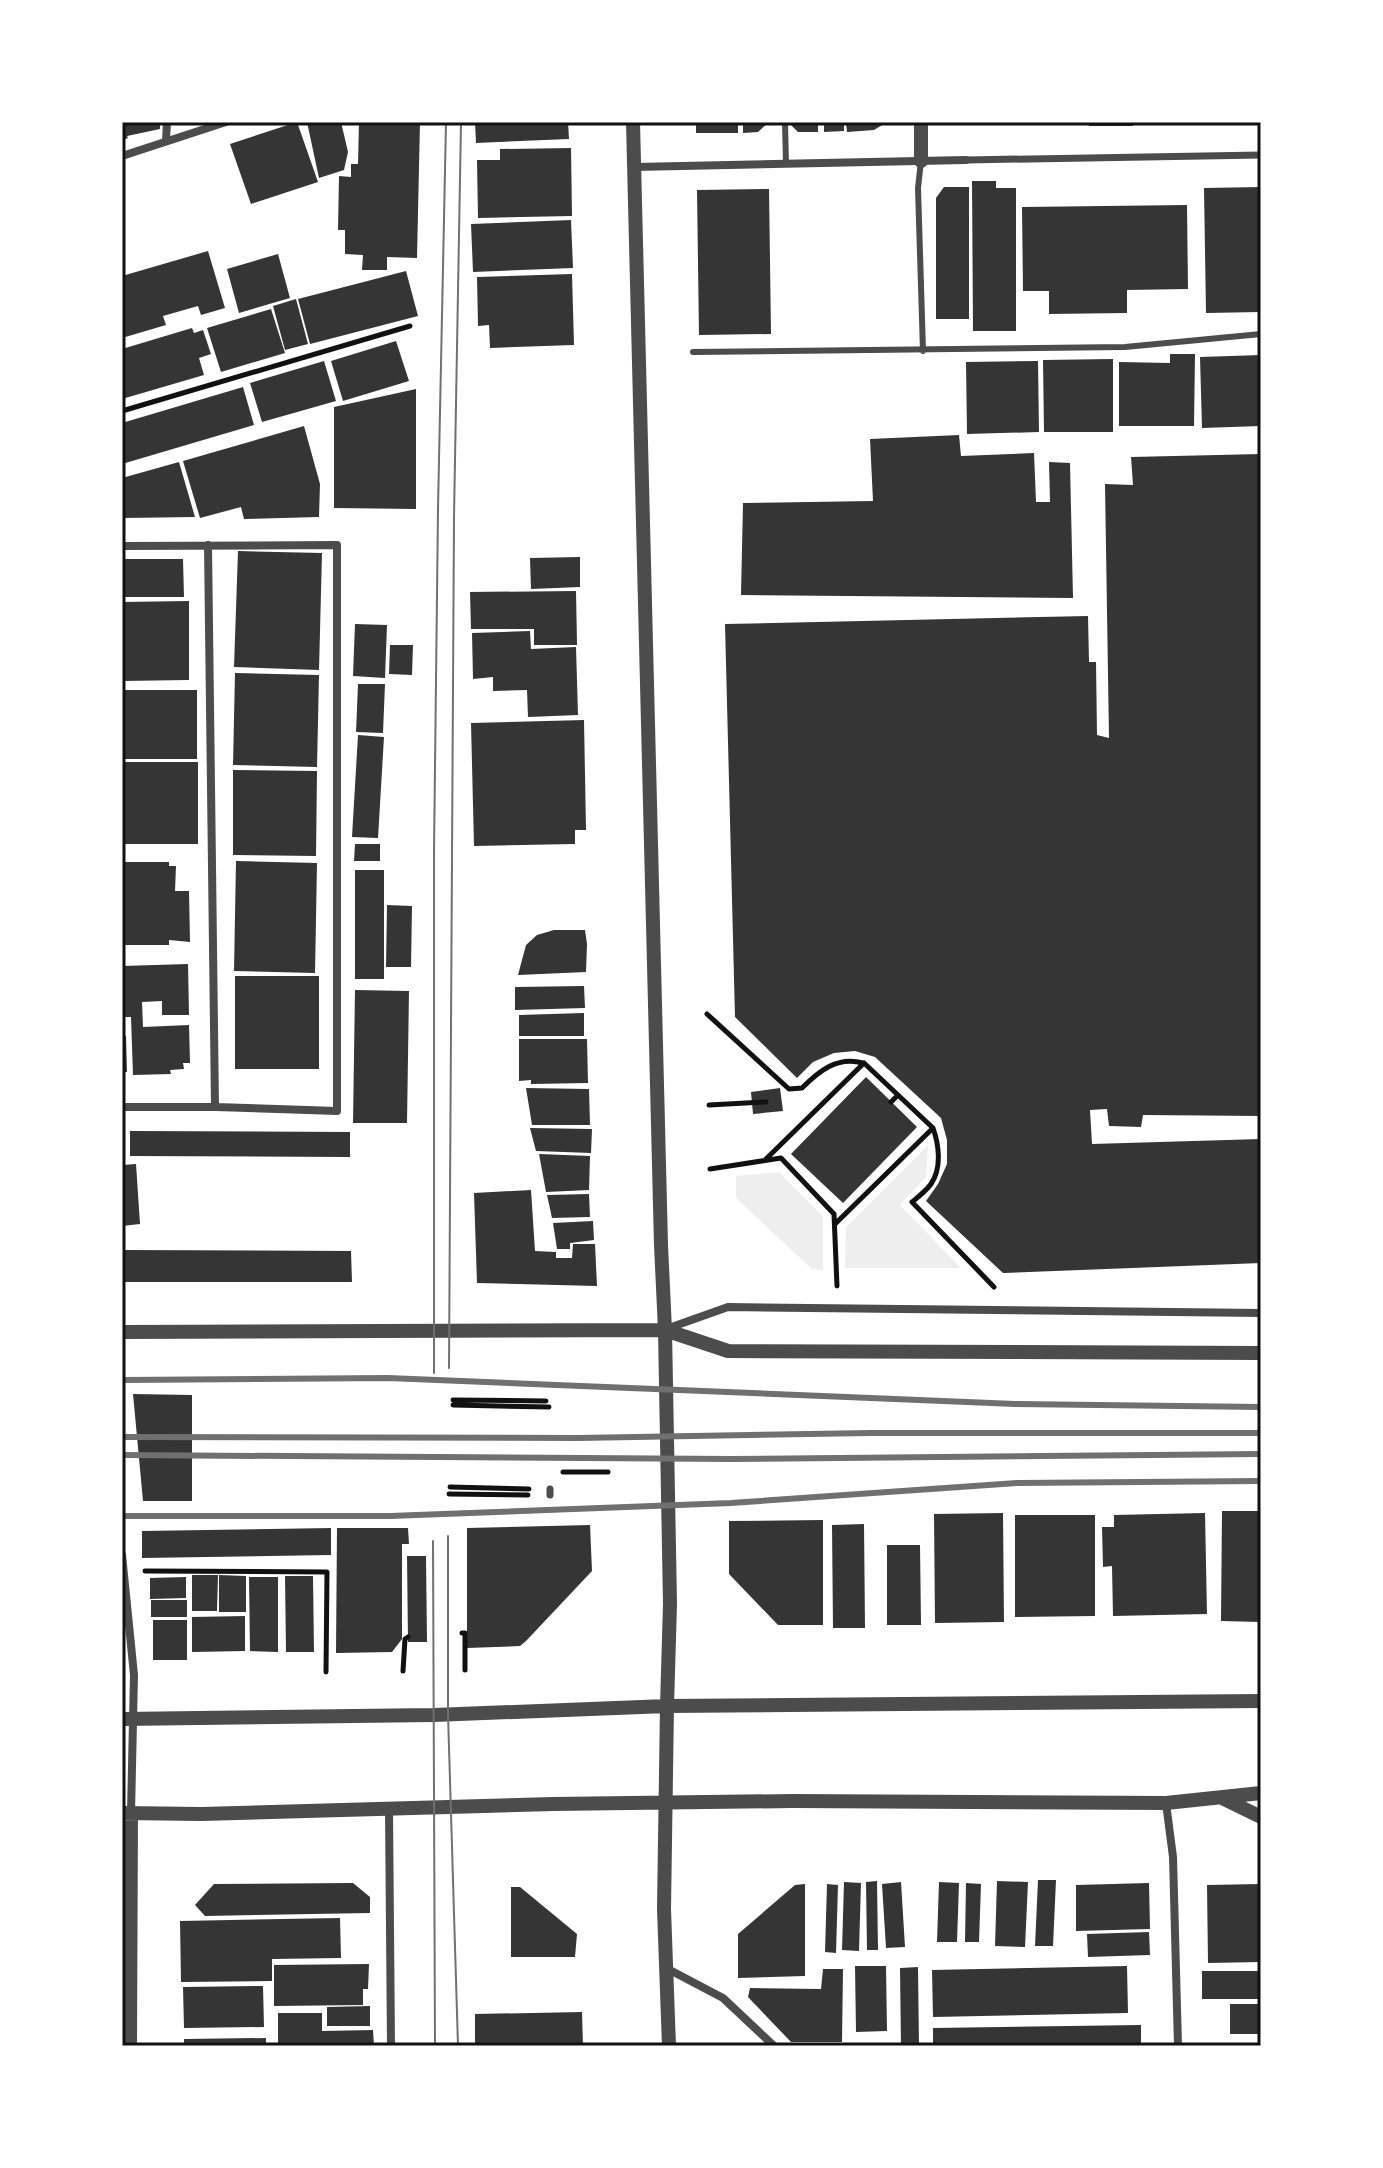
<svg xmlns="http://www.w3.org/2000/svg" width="1383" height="2168" font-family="Overpass,sans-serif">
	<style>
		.green { fill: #eee }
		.building { fill: #353535 }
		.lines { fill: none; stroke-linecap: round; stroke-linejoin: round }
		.path { stroke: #111; stroke-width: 5 }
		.service { stroke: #4c4c4c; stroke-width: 6 }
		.pedestrian { stroke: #4c4c4c; stroke-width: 7 }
		.minor { stroke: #4c4c4c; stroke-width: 8 }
		.tertiary { stroke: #4c4c4c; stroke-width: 14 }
		.tram { stroke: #707070; stroke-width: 2 }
		.rail { stroke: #707070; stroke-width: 6 }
		.neatline { fill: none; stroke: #111; stroke-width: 3 }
	</style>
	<rect width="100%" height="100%" fill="#fff"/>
	<path class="green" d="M928,1145l-2,32 -26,28 61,63h-116l1,-41z
		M779,1172l44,44v54l-11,-1 -76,-71v-22z"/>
	<path class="building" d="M122,122h38v7l-33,7 1,2 -6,2z
		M297,122l21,60 -67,22 -21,-60z
		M307,122h34l7,30 -4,18 -25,8z
		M359,122h61l-3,136 -30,-1v13h-25l1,-15 -18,-1v-24h-7l1,-54 12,1v-13h7z
		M475,122h93l1,17 -93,4z
		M696,122h42v11h-42z
		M743,122h26l-11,10 -15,1z
		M791,122h27v10h-20l-7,-7z
		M824,122h20v9l-20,1z
		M846,122h41l-13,8 -27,2z
		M1089,122h44v4h-44z
		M571,148l1,68 -94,2 -1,-58h23v-11z
		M972,181h24v7h20v143h-43z
		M944,187h25v132h-33v-121z
		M1261,187v125l-55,1 -2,-125z
		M769,189l2,145 -72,1 -2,-145z
		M1187,205l1,84 -61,1v23l-78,1v-23h-26l-1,-84z
		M571,220l2,48 -100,4 -2,-48z
		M208,251l17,57 -24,7 -3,-9 -35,10 3,9 -44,13v-62z
		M278,254l12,44 -51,15 -12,-44z
		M406,271l12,45 -108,28 -12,-45z
		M572,274l2,71 -84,3 -1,-23 -11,1 -1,-49z
		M296,299l12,45 -23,6 -12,-44z
		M271,309l14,44 -64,19 -14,-44z
		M192,328l2,5 9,-3 8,24 -12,4 5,17 -82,24v-50z
		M396,341l13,40 -66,20 -12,-40z
		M1170,354h25l-1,72h-75v-64l51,1z
		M1261,355v71l-59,2 -2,-71z
		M1113,359v73h-69l-1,-72z
		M324,361l12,40 -74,21 -12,-39z
		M1038,361l1,71 -72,2 -1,-72z
		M243,387l11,38 -132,39v-41z
		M416,389v120l-82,-1v-101z
		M304,426l16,58 -1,33 -75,2 -3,-12 -41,11 -17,-57z
		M959,435l2,21 73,-3 2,49h14l-1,-40 21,1 3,135 -332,-3 2,-92 130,-2 -3,-62z
		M1261,454v662l-118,-1 -2,12 -32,-1 -2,-17 -17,1 2,34 169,-5v124l-258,10 -77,-72 12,-17 9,-20v-24l-6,-22 -66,-61 -20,-6 -21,2 -21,9 -16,16 -62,-61 -10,-393 363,-8 1,46h7l1,73 12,3 -4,-254 28,1 -2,-28z
		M179,462l16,55 -73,1v-40z
		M238,551l84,2 -3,117 -85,-3z
		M580,557v30l-49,2 -1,-31z
		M122,559h61l1,38h-62z
		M576,591l1,54h-43v-16h-63l-1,-37z
		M189,601v79l-67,1v-79z
		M355,624l32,1 -2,53 -32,-2z
		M530,631l1,18 45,-2 2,68 -50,2 -1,-27 -34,1v-14l-20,2 -1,-46z
		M390,645h23l-1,30 -23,-1z
		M235,673l84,2 -2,92 -84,-2z
		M358,684h27l-2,49 -27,-1z
		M122,690h75v69h-75z
		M584,720l2,110h-11v14l-101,2 -3,-123z
		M358,735l26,2 -6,101 -26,-1z
		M122,762h76v82h-76z
		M233,770l84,1 -1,85 -83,-1z
		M355,844h25v17h-26z
		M236,861l81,2 -2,110 -81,-2z
		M122,862h47v4h7l-1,25h14l1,51 -21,-2v5h-47z
		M355,870h29v109h-29z
		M387,905l25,1 -1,61h-25z
		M554,930h31l2,14 -1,28 -68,3 8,-30 11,-10z
		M188,964l1,51h-27v-14l-20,1 1,25 46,-2 1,38h-7l1,6 -14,1 1,4 -38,1 -2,-58h-9v-51z
		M235,976h84v93h-84z
		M584,986l1,22 -70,2v-23z
		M355,990l54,1 -2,132h-54z
		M584,1013v23h-65v-21z
		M122,1036h4l1,36h-5z
		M519,1039h68l1,44 -57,1v-4l-12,1z
		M866,1077l51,50 -74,76 -52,-49z
		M526,1088l63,1 1,36h-58z
		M780,1088l3,23 -30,3 -2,-22z
		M530,1128l62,1 -1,24 -55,-2z
		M130,1131l220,1v25l-220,-1z
		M539,1154l51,2 -1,34 -43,2z
		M136,1164l4,60 -18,2v-61z
		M531,1190l4,61 21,1v6h16l1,-14h22l2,42 -120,-3 -3,-90z
		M589,1194l1,23 -38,1 -5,-23z
		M593,1221l1,19 -24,3v6h-13l-4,-26z
		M122,1250l229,1 1,31h-230z
		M133,1394l59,1v106h-49z
		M1222,1511h39v111l-40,-1z
		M1003,1513l1,109 -69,1 -1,-109z
		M1205,1513l2,101 -94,2 -1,-50 -9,1 -1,-40h12v-12z
		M1015,1515h80v101l-80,1z
		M823,1520v105h-45l-49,-51v-53z
		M864,1524l1,104h-32l-1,-103z
		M590,1525l2,46 -66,70 -6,5 -53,2v-120z
		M331,1528v27l-189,3v-27z
		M337,1528h71l1,16h-7v95l-10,13 -56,1z
		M887,1545h33l1,80h-34z
		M407,1556h19l1,86h-19z
		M192,1575h26l-1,36h-25z
		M219,1575l27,1v36h-27z
		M285,1576h28l1,76h-28z
		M186,1577v21l-36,1v-21z
		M249,1577h29v75l-28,-1z
		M151,1600h36v17h-36z
		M245,1616v35l-53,1v-35z
		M153,1620h34v40h-34z
		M1038,1880h18l-3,66h-18z
		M877,1881l1,69h-11l-1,-68z
		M997,1881l31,1 -3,65 -30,-1z
		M844,1882l17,1 -2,68 -17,-1z
		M901,1882l4,65 -19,1 -4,-64z
		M939,1882l20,1 -2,59h-20z
		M353,1883l17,14v16l-165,3 -10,-11 19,-21z
		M966,1883l15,1 -2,58h-14z
		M1149,1883l1,46 -74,2v-46z
		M805,1884v92l-67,2v-44l57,-49z
		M827,1884l11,1 -2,68 -11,-1z
		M1261,1884v78l-53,1 -1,-78z
		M511,1887h9l57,47 -2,23h-64z
		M340,1918l1,40 -69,1v22l-91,1 -1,-61z
		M1149,1932l1,23 -62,2 -1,-23z
		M369,1964l-1,25h-5v16l-89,1v-41z
		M855,1966h31l1,65 -31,1z
		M1127,1966l1,47 -195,4 -1,-47z
		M918,1967l1,79h-18l-1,-78z
		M823,1969h20l-1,73h-51l-43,-45 2,-9 71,1z
		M1202,1971h59v28h-59z
		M263,1986l1,41 -80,1 -1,-41z
		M1230,2004h31v30h-31z
		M370,2006v20h-43v-19z
		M582,2012l1,34h-108v-32z
		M278,2013h44v18l51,-1 1,16h-96z
		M1141,2025v21h-208v-18z
		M266,2038v8h-82v-7z"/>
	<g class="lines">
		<path class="path" d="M122,411l288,-85
			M707,1014l82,75 13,-1c17,-17 35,-32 61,-25
			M891,1102l7,-7
			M709,1105l57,-3
			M933,1128c6,17 9,40 -2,56 -5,7 -13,13 -19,18l82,85
			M766,1159l98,-96 69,65 -98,96
			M710,1169l71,-11 53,56 3,72
			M453,1400l93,1
			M453,1405l96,2
			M563,1472h45
			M450,1487l79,2
			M449,1494l79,1
			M145,1571l182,1 -1,100
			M462,1633h3v37
			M403,1671l2,-32 3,-2"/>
		<path class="service" d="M785,122l1,42
			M921,161l-3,27 5,163
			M693,352l432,-5 136,-13"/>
		<path class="pedestrian" d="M966,160l295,-5
			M550,1489v6"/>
		<path class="minor" d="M166,141l1,-19
			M122,156l104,-34
			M635,167l331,-7
			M208,545l7,562
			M122,546l215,-1v566l-122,-4h-93
			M666,1329l62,-22 533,6
			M122,1555l12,120 -3,138
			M1166,1803l7,54 5,189
			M389,1809l2,237
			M666,1968l57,30 51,48"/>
		<path class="tertiary" d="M633,122l28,1123 4,85 5,274 -3,102 -3,203 5,137
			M921,122v39
			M122,1332l543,-2 63,21 533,2
			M122,1719l312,-4 233,-9 594,-5
			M1222,1798l39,19
			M122,1813l79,1 352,-10 239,-3 374,2 95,-10
			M130,2046l1,-233"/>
		<path class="tram" d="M449,1368l5,-851 7,-395
			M434,1373v-520l4,-344 8,-387
			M448,1536v178l10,332
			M433,1541l2,505"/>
		<path class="rail" d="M122,1380l266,-2 627,26 246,3
			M122,1437l456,1 293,-5h390
			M122,1455l609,4 530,-5
			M122,1516h268l341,-13 286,-20 244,-2"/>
	</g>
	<rect width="1383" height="2168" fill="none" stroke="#ffffff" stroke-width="248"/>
	<rect x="124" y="124" width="1135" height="1920" class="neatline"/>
</svg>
